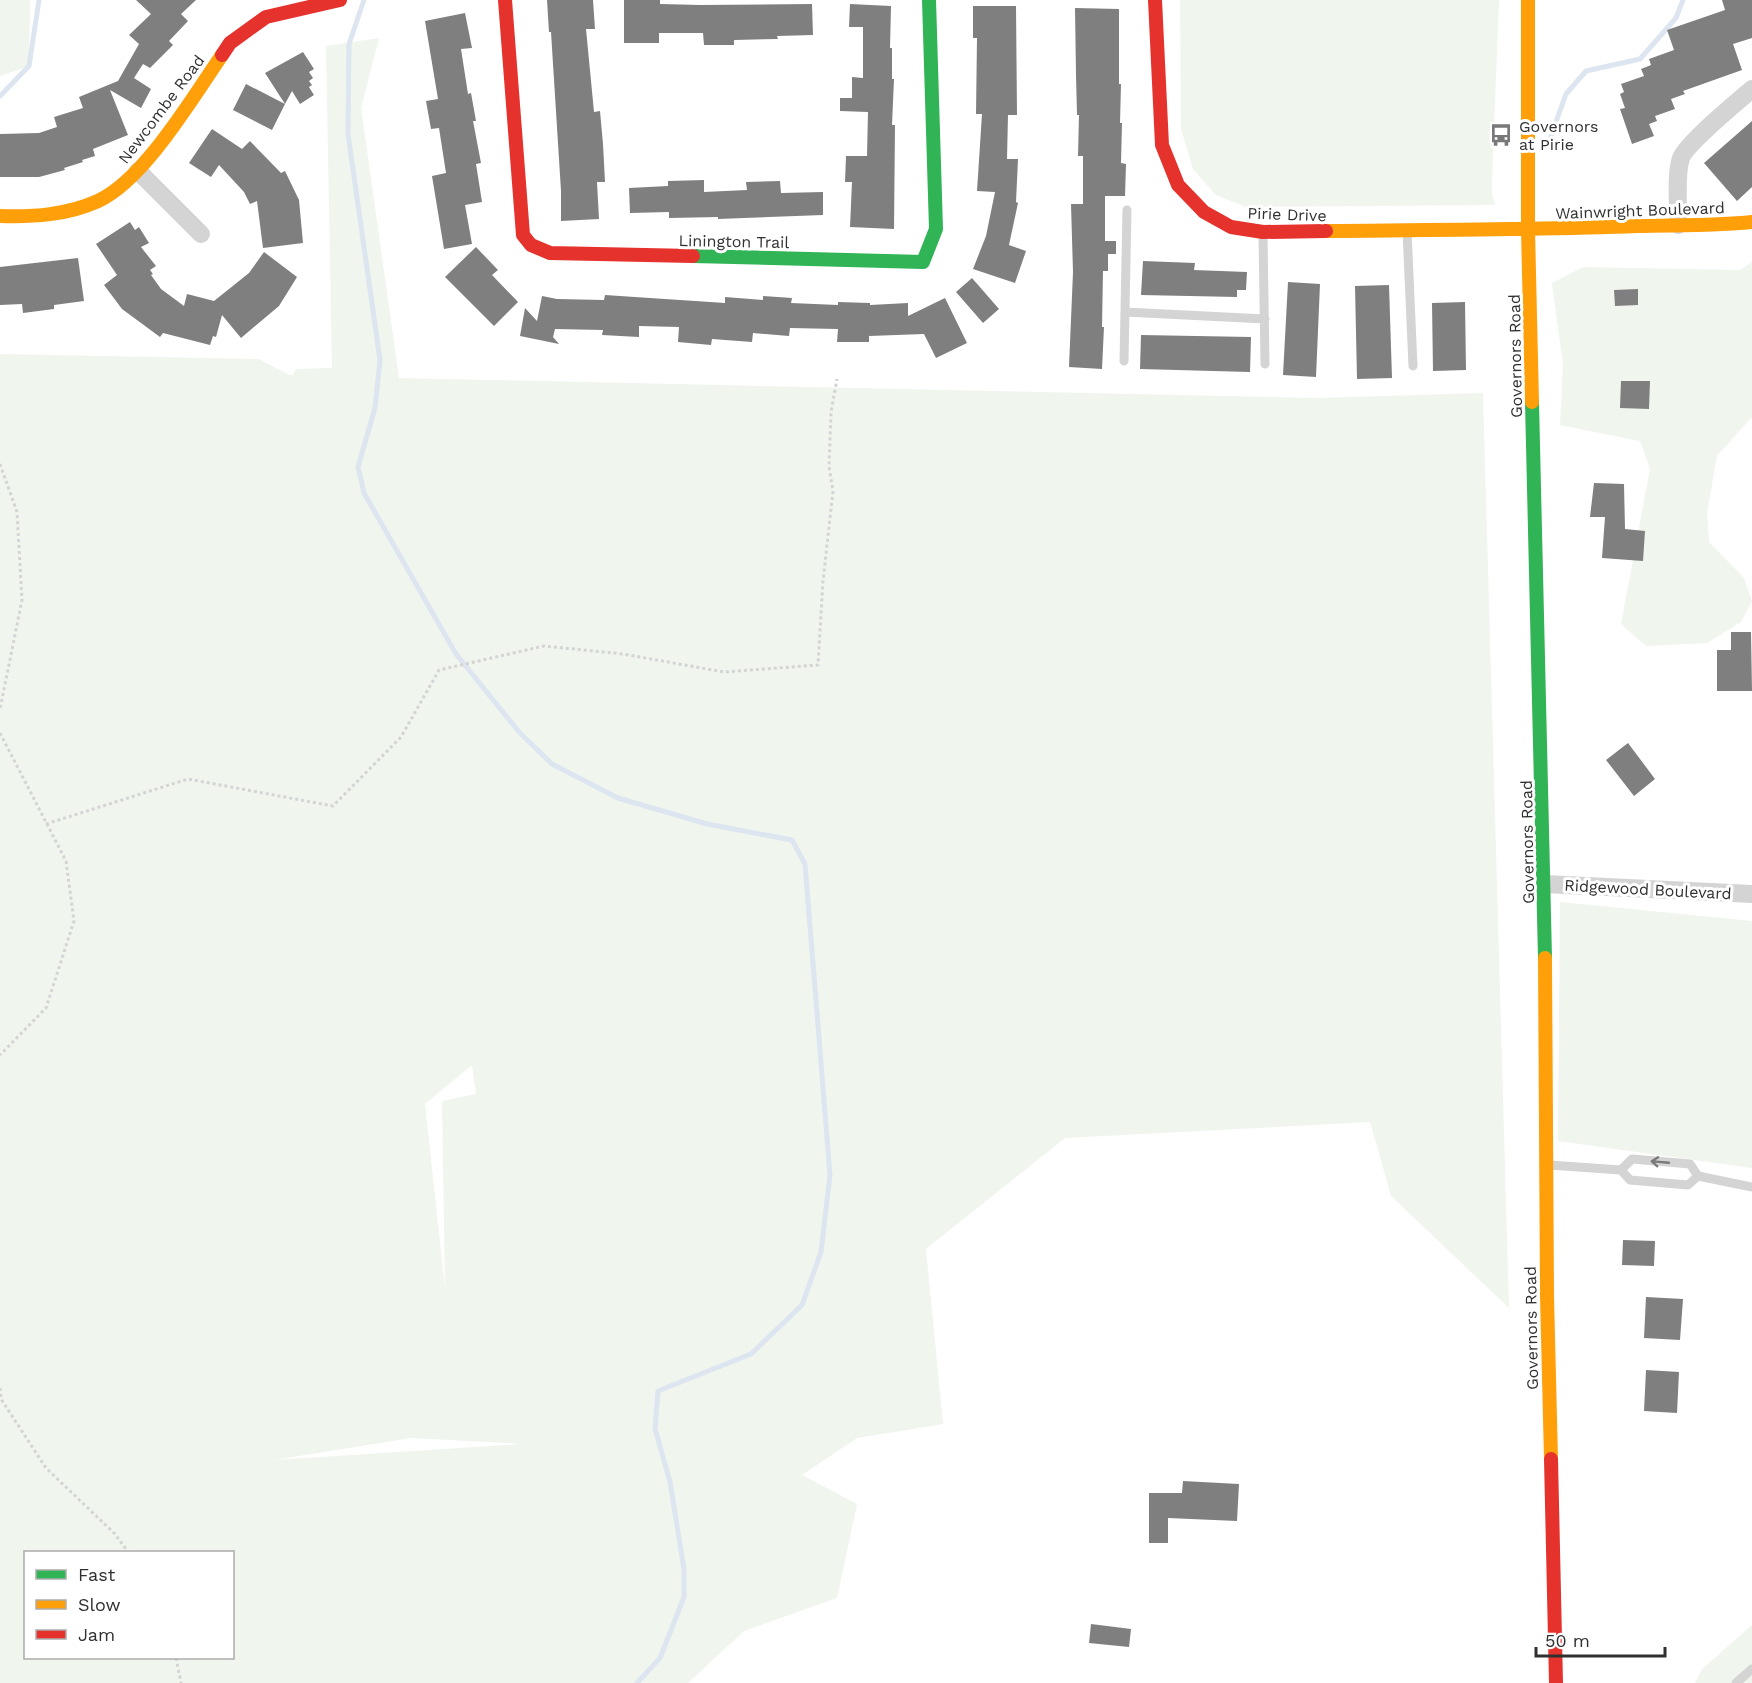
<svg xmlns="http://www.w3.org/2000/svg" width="1752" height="1683" font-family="'Work Sans',sans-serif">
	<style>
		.green { fill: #f0f5ed; fill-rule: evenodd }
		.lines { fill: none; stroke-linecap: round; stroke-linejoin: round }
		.stream { stroke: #dce5f0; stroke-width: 5 }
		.building { fill: #7f7f7f }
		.path { stroke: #d4d4d4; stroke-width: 3; stroke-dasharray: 3 3; stroke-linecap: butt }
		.lane { stroke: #d4d4d4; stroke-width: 9 }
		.street { stroke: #d4d4d4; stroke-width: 18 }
		.fast { stroke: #30b455; stroke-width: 14 }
		.slow { stroke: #ff9f0a; stroke-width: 14 }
		.jam { stroke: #e5322d; stroke-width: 14 }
		.oneway { stroke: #7a7a7a }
		.labels { text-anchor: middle; stroke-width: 6; stroke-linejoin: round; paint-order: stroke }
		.street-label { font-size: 16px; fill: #303030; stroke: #fff }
		.poi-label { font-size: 16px; fill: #303030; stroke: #fff; text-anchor: start }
	</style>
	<rect width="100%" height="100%" fill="#fff"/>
	<path class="green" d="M0,0h30l-1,66 -29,10z
		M1180,0h319l-7,180v14l3,11 -249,2 -30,-12 -23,-26 -12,-40z
		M379,38l-18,70 38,270 919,20 165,-5 26,915 -118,-112 -21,-74 -305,16 -139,111 17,175 -86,14 -55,37 55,29 -20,94 -93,33 -56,52h-688v-1329l259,5 30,16h4l3,-6 36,-1 -6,-322zM472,1065l4,29 -34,7 3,187 -20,-184zM411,1438l111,6 -248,16zM26,1552h206v106h-206z
		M1752,262v155l-35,39 -10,57 2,29 35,36 8,23 -11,21 -34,21 -61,3 -25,-22 29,-155 -10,-28 -80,-16 3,-60 -11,-82 31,-16 157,3z
		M1560,902l192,19v247l-194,-27z
		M1752,1625v58h-57l7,-14z"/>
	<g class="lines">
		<path class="stream" d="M364,0l-15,44 -1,90 32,226 -5,48 -17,59 6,26 92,161 64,79 32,31 66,34 89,26 85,16 13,24 25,311 -9,77 -19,53 -51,49 -93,37 -3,38 15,53 14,87v28l-24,61 -23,25
			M0,96l29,-30 10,-66
			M1547,147l19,-53 20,-23 54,-12 36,-41 7,-18"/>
	</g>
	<path class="building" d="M136,0h60l-15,14 7,7 -19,20 4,4 -23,23 -7,-4 -9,14 17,11 -10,19 -31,-18 18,45 -35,14 2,7 -13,4 1,2 -19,6 1,2 -26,7h-39v-43l39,-1 18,-6 -3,-10 29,-9 -4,-11 39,-16 21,-37 -10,-9 22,-21z
		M547,0h46l2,29h-9l8,83 6,-1 3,33 2,38h-8l2,37 -38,2v-30l-10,-159h-2z
		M624,0h36v4l40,1 112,-1 1,31 -36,1 1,3 -44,1v5h-30l-1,-12h-44v10h-35z
		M1722,0h30v38l-19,6 9,26 -59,21 2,3 -14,5 4,10 -20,7 2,5 -8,3 5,12 -22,8 -12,-35 5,-1 -5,-14 4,-2 -3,-8 23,-8 -3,-7 10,-4 -2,-6 25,-9 -7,-20 58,-20z
		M850,4l41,2 -1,42h2v31h2l-2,46h3l-1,104 -44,-2 2,-45h-7l1,-26h21l1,-44 -28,-1v-13h12v-21l11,1v-51h-14z
		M973,6h43l1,109h-9l-1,44h11l-2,43 2,1 -9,42 17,6 -11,32 -42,-14 13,-33 9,-44 -18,-1 5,-77h-6l1,-76h-4z
		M1075,8l44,1v75h2l-1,39h2l-1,40 5,1 -1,32h-20v45h11v13h-8v17h-5l-1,56h2l-2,42 -33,-2 4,-95 -2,-68h12v-48h-5l1,-41h-2l-1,-40z
		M465,13l7,35 -11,1 7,45 3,-1 5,28h-3l8,42 -5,1 6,38 -17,3 7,39 -28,5 -12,-73 14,-3 -7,-45 -8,1 -5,-28 12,-2 -13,-78z
		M303,52l11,17 -5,3 4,6 -4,3 3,4 -3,2 5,8 -14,9 -8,-13 -7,13 -20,-31z
		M246,84l39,20 -13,26 -39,-20z
		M1752,121v66l-15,14 -33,-38z
		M212,129l30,20 8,-8 31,32 4,-2 14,29 4,43 -40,5 -6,-47 -7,3 -6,-12 -25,-27 -8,12 -22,-14z
		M704,180v12l43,-2 -1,-8 34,-1 1,12 42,-1v23l-105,4v-2l-49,1v-6l-39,1 -1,-25 39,-2v-5z
		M130,222l5,8 4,-3 10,16 -8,4 15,19 -6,4 3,4 -2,1 10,14 23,17 3,-12 27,7 35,-28 15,-21 33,25 -18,29 -38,32 -19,-23 -6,22 -3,-1 -3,9 -47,-12 -3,4 -38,-28 -18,-24 13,-10 -21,-31z
		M476,247l22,23 -6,5 26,27 -24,24 -49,-49z
		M78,258l6,43 -30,4v4l-31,4 -1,-9 -22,1v-38z
		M1143,261l52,2 -1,7 53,2 -1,18h-9v7l-96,-2z
		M972,278l27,31 -16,14 -27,-31z
		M1288,282l32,2 -4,93 -33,-2z
		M1389,285l3,93 -35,1 -2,-93z
		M1638,289v16l-23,1 -1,-16z
		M605,295l120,8v-6l38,3v-4l29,2 -1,5 47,2v-3l32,1v2l38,-2v13l37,-18 22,45 -31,15 -12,-24 -55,2v6h-32l1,-13 -48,-1 -1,8 -36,-3 -1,9 -40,-3 -1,6 -33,-3 1,-15 -40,-1v11l-37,-2 1,-5 -48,-1 -2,8 6,7 -39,-8 5,-28 12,13 5,-25 15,3 47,1z
		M1465,302l1,68 -33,1 -1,-68z
		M1141,335l110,2 -1,35 -110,-3z
		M1621,381h29l-1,28 -29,-1z
		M1594,483l30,1 1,45 20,2 -2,30 -41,-3 3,-41h-15z
		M1731,632h20l1,59h-35v-41h14z
		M1628,743l27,36 -21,17 -28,-36z
		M1623,1240l32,1 -1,25 -32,-1z
		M1646,1297l37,2 -3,41 -36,-2z
		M1646,1370l33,2 -2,41 -33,-2z
		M1183,1481l56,3 -2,37 -69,-3v25h-19v-50h33z
		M1091,1624l40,5 -2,18 -40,-4z"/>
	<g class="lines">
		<path class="path" d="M0,464l17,48 5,88 -22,109
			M0,733l66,128 8,60 -28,87 -46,47
			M46,824l142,-45 145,27 68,-69 38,-67 105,-24 79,8 101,18 94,-7 5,-84 10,-90 -4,-24 2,-55 6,-33
			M0,1388l1,11 45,69 69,66 13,18
			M176,1658l5,25"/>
		<path class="lane" d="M1407,231l6,135
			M1263,235l2,129
			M1125,312l140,7
			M1124,361l3,-151
			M1549,1165l72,5
			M1621,1170l11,-11 58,5 8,12 54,11
			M1621,1170l9,10 58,5 10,-9
			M1736,1683l16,-14"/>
		<path class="street" d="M138,171l63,63
			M1678,225c1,-19 -3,-49 3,-67 6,-15 56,-56 71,-69
			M1545,884l207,10"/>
		<path class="fast" d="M693,256l230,6 13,-33 -7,-229
			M1532,402l13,556"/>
		<path class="slow" d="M1528,0v230l4,172
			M0,216c34,1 67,-1 98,-15 46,-21 95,-104 124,-146
			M1326,231c104,-1 208,-1 312,-5 38,-1 76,0 114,-4
			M1545,958l2,338 4,163"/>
		<path class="jam" d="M505,0l18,235 8,10 19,8 143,3
			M1155,0l7,145 16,40 26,27 27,15 32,5 63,-1
			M222,55l8,-12 36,-26 74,-17
			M1551,1459l5,224"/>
	</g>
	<defs><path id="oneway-shaft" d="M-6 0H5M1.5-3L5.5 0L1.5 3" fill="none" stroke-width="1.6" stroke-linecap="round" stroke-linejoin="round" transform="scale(1.5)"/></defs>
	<use class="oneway" href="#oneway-shaft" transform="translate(1660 1162) rotate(-175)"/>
	<defs>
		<g id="bus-bare" transform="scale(1.8)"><path d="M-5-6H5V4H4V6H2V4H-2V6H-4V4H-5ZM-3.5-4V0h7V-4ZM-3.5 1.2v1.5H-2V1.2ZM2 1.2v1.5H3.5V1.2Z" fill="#787878" stroke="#fff" stroke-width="2.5" paint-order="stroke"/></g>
	</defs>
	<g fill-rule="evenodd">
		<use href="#bus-bare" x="1501" y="135"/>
	</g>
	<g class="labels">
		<g class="street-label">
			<text transform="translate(161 109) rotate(-53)" y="6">Newcombe Road</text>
			<text transform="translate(1640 210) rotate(-2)" y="6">Wainwright Boulevard</text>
			<text transform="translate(1287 214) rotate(2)" y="6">Pirie Drive</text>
			<text transform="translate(734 241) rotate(1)" y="6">Linington Trail</text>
			<text transform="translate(1515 356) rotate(-91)" y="6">Governors Road</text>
			<text transform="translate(1527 842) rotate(-91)" y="6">Governors Road</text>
			<text transform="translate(1648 889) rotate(3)" y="6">Ridgewood Boulevard</text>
			<text transform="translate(1531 1328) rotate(-91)" y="6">Governors Road</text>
		</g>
		<g class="poi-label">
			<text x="1519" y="132">Governors<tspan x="1519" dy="18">at Pirie</tspan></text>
		</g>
	</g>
	<rect x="24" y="1551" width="210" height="108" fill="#ffffff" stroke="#acacac" stroke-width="1.5"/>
	<rect x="36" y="1570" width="30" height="9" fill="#30b455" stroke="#acacac" stroke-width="1.5"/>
	<text x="78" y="1581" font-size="18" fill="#303030">Fast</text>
	<rect x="36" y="1600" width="30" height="9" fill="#ff9f0a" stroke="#acacac" stroke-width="1.5"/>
	<text x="78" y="1611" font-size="18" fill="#303030">Slow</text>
	<rect x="36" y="1630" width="30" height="9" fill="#e5322d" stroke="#acacac" stroke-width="1.5"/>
	<text x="78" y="1641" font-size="18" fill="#303030">Jam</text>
	<path d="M1536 1647v9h129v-9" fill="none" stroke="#303030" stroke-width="3"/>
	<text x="1545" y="1647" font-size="18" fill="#303030" stroke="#ffffff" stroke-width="4.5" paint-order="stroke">50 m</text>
</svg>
